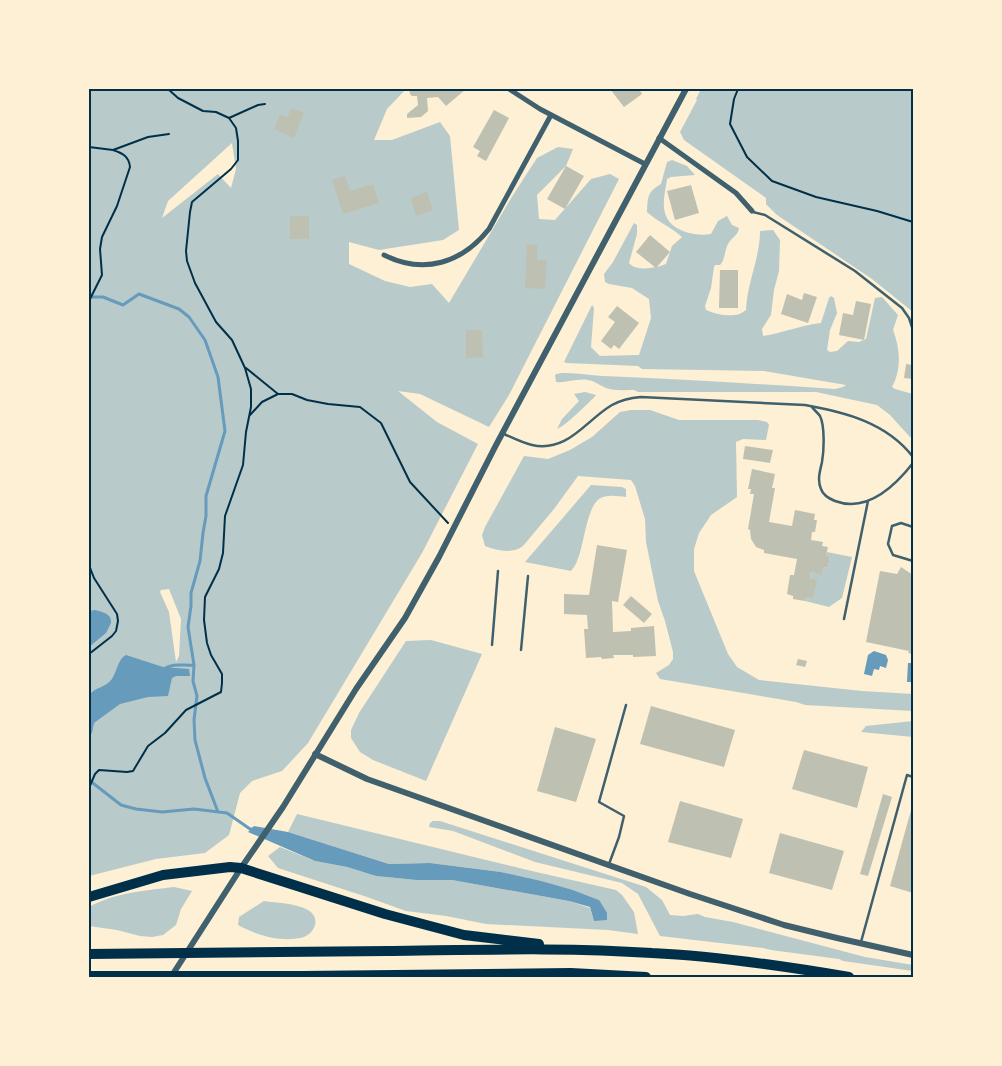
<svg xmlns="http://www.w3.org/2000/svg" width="1002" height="1066" font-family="Merriweather,serif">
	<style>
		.green { fill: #b9caca; fill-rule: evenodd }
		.water { fill: #669bbc }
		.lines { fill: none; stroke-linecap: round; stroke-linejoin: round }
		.stream { stroke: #669bbc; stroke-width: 3 }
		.building { fill: #bec0b2 }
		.path { stroke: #003049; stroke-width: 2 }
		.service { stroke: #3f606c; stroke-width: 2.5 }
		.minor { stroke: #3f606c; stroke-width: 5 }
		.tertiary { stroke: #3f606c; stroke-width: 6 }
		.motorway { stroke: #003049; stroke-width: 10 }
		.neatline { fill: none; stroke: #003049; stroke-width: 2 }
	</style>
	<rect width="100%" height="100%" fill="#fdf0d5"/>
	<path class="green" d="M89,89h317l-19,20 -13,31h18l48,-18 10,14 9,94 -16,10 -64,10 -30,-8v22l36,17 25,6 22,-3 17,19 64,-108 24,-37 21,-11 15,2 -7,17 -29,29 2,24 16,1 36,-41 19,-5 9,5 -110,216 -20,32 -69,-33 -22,-3 39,31 41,22 -56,109 -114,190 -26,28 -30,10 -12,12 -11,42 -24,18 -49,6 -67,17zM232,143l4,26 -5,19 -13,-14 -56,44 6,-17zM169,589l12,30 -2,37 -3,6 -7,-50 -9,-20 1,-2z
		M701,89h212v223l-41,-33 -95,-64 -11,-11v-6l-82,-58 -4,-8 17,-32 -1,-1z
		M672,160l15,6 8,9 -24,2 -4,2c-1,9 -4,19 -3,28 1,23 29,30 47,27l7,-13 9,-5 5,9 7,3c-1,7 -5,8 -9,13 -6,7 -4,18 -10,24h-5l-1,2 -3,21 -6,18 1,4c12,5 30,9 40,0 1,-27 14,-52 14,-79l13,-1 7,10 -1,31 -5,19 -3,25 -9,14 1,7c20,-3 38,-11 58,-13l8,-25 2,-2 3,2 3,15 -7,17 -3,20 3,2 7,-1 11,-10 11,1 7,-3 9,-41 7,-1 16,18 -5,15c7,18 9,39 -1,57l3,2 18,5v44l-3,-1 -20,-22 -13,-10 -61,-13h-178l-4,-2c-8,0 -21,1 -28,-2 -7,-3 -11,-7 -18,-8 -11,-2 -21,3 -32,2l-1,-7c6,-5 38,1 48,1 78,3 155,8 232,13l8,-2 3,-2 -82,-14 -122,-2 -4,-3 -71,-3 -3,-1 28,-57 2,3 -3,39 9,9 39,-1 12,-37 -2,-19 -17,-11 -23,-4 -4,-2 -1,-8 9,-12 21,-39 3,2v9l-8,29c7,9 27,5 37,1l6,-18 10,-9c-11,-10 -24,-15 -35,-25 1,-15 0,-20 14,-28l6,-22z
		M585,392l11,3c-6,7 -32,32 -39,34l5,-10 17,-18 -5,-7z
		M631,410h19l29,10h79l9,2 2,3 -3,15 -23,-1 -7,3 1,55 -26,18 -12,18 -5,16v22l34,83 9,13 22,13 9,1 94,10 51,3v17l-108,-6 -9,-3 -136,-23 -4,-6 13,-8 4,-6v-7l-8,-31 -7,-20 -12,-59 -1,-23 -10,-33 -4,-6 -53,-4 -24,33 -31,37c-11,8 -25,5 -38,0l-3,-11 3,-8 39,-71 24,3 22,-9 22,-13 28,-25z
		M591,485l31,2 4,2v8c-8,-1 -20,-3 -27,2 -13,10 -15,48 -22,62 -1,4 -4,7 -6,10l-46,-9z
		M827,552l25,5 -10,41 -13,9 -24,-6 1,-3 7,1 3,-19 -6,-2 1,-6 11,2 2,-7 4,1 2,-12 -4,-1z
		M431,640l51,14 -56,127 -53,-21 -13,-8 -9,-14v-8l8,-17 47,-72z
		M913,721v16l-52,-5 5,-6z
		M297,814l239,58 80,18 6,5 12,17 4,22 -30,-4 -122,-6 -40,-8 -40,-5 -39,-14 -89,-29 -10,-12 12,-9 35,14 32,6 29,9 40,4h36l117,21 21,7 4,13 5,-21 -26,-10 -72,-18 -71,-9 -41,1 -101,-32z
		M433,821h7l206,66 16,13 8,15 13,1 15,-2 7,3 28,5 132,35 48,8v6l-70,-10 -4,-2 -68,-9 -8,-2 -103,-12 -22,-42 -16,-11 -87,-21 -82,-31 -24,-4 1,-4z
		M174,887l18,4 -11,18 -5,16 -13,10 -11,2 -12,-1 -23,-6 -28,-4v-19c28,-15 53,-16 85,-20z
		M264,901c13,2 29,2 42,8 16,7 10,26 -6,29 -20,4 -44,-3 -62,-13l1,-8z"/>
	<path class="water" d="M95,610c8,2 17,4 16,13l-5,10 -17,14v-36z
		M874,651l12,4 2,5 -2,8 -6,-2 -1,4 -5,-1 -2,7 -8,-2 4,-19z
		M126,655l37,12 26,2 1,7h-14l-4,2 -4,18 -20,1 -28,7 -26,19 -2,10 -3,4v-42c6,-8 16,-7 23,-16 5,-8 6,-20 14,-24z
		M908,663h5v19h-6z
		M254,826l34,6 101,32 41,-1 71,9 40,9 32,9 26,10 8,13v7l-13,1 -4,-14 -21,-6 -117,-21h-36l-40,-4 -29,-9 -32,-6 -67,-29z"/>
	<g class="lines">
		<path class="stream" d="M89,297h14l20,8 16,-11 40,15 10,8 16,23 13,37 7,54 -19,65v20l-3,17 -3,28 -9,32v13l-3,21 6,38 -1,16 4,15 -3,24 1,20 10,38 13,34
			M162,670c12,-8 20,-4 32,-5
			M89,780l32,25 15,4 26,3 32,-3 33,4 23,16h4"/>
	</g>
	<path class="building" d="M409,89h57l-20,17 -8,-9 -11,1 1,13 -7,6 -14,1v-4l11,-9 -1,-9h-5l-2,-2z
		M610,89h29l3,5 -18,13z
		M292,108l12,5 -10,25 -20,-9 6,-15 7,3z
		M494,110l15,8 -23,43 -9,-5 3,-5 -7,-4z
		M566,166l18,10 -19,33 -18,-10z
		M345,176l5,15 23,-7 6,19 -36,11 -11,-34z
		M691,185l8,28 -24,7 -8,-29z
		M427,192l6,18 -17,6 -5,-18z
		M290,216h19v23h-19z
		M650,235l20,17 -14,16 -20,-16z
		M527,244l10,1v15h10l-2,29 -20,-1z
		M720,270h18v38h-19z
		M804,293l13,4 -9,26 -27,-9 6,-20 15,6z
		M856,301l15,3 -7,36 -25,-5 4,-22 10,2z
		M617,306l22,17 -20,26 -5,-4 -3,4 -10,-8 14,-19 -7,-5z
		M466,330h16l1,27 -17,1z
		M906,364l7,1v14l-9,-1z
		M745,446l28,4 -3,13 -27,-4z
		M752,469l23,5 -3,14h3l-6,34 23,4 3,-16 20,4 -1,6h3l-2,12h-3l-1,8 12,2 -1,4 6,1 -2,8 4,1 -2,12 -4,-1 -2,8 -11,-3 -1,6 7,2 -4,19 -7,-1 -1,3 -12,-2v-3l-6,-2 3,-19h4l3,-16 -33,-6v-3l-8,-3 -5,-8 -1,-9 -2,-1 6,-35h-4l1,-5h-3z
		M597,545l30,5 -9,52 -6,-1 1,31 18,-1v-3l23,-2 2,30 -23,1v-2h-20l1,3 -12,1 -1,-2 -15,1 -2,-29h4l-1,-14 -23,-1v-20l25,1z
		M901,567l12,8v79l-5,-1 1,-2 -43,-9 14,-71 17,3z
		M631,596l21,18 -8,9 -21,-18z
		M798,659l9,2 -2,6 -9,-2z
		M651,706l84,24 -11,37 -84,-23z
		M555,727l41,12 -20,63 -39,-11z
		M804,750l64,17 -11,41 -65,-19z
		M883,794l9,3 -24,79 -8,-2z
		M680,801l63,18 -12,39 -63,-16z
		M913,803v90l-23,-7z
		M780,833l64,18 -12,39 -63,-17z"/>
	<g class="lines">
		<path class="path" d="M738,89l-4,10 -4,25 17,33 25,24 44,16 61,14 36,11
			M229,118l29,-13 7,-1
			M89,147l24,3 35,-13 21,-3
			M89,301l13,-26 -2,-26 2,-12 15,-31 13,-39c-1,-11 -8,-14 -17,-17
			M246,368l32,26h14l15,6 21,4 32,3 21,16 29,59 38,41
			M250,415l12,-13 16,-8
			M89,565l5,13 23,36 1,7 -2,10 -4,5 -23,18
			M89,788l6,-14 4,-4 28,2 6,-1 15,-25 17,-13 21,-23 35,-18 1,-9v-9l-11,-19 -4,-12 -3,-23 1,-23 14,-28 4,-16 2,-37 18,-51 3,-33 5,-25v-18l-6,-21 -13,-28 -16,-18 -21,-39 -8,-22 -1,-10 4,-39 2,-10 39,-33 7,-9v-19l-2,-13 -7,-10 -13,-6 -13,-1 -25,-13 -10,-9"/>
		<path class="service" d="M753,212l12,3 90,56 47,37 7,10 4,12
			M812,407c2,3 6,6 8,9 5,10 4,35 2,46 -2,9 -5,18 -1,27 2,6 9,10 14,12 32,12 60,-15 78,-38
			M504,434c9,4 19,9 28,11 36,8 54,-25 80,-40 9,-5 18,-7 29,-8l164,8c40,7 82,18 108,52
			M913,527l-12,-4 -9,3 -4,18 5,11 20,6
			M844,619l24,-118
			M492,645l6,-74
			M521,650l7,-74
			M609,864l10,-27 5,-21 -25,-14 27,-97
			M861,942l46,-167 6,2"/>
		<path class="minor" d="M509,89l31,20 105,55
			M659,138l77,55 16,18
			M384,255c40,20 78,8 105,-26l62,-114"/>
		<path class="tertiary" d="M315,754l52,25 323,115 94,31 53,13 76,17
			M171,977l70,-109 42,-61 73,-118 49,-71 34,-61 56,-110 191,-358"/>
		<path class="motorway" d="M89,897l74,-22 67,-8 11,1 144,46 79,21 75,9
			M89,954c99,-1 199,-2 299,-3 88,-1 176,-4 264,2 66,3 132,13 197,24
			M89,976h213l269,-3 75,4"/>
	</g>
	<rect width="1002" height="1066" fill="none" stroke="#fdf0d5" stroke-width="180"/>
	<rect x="90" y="90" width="822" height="886" class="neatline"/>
</svg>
